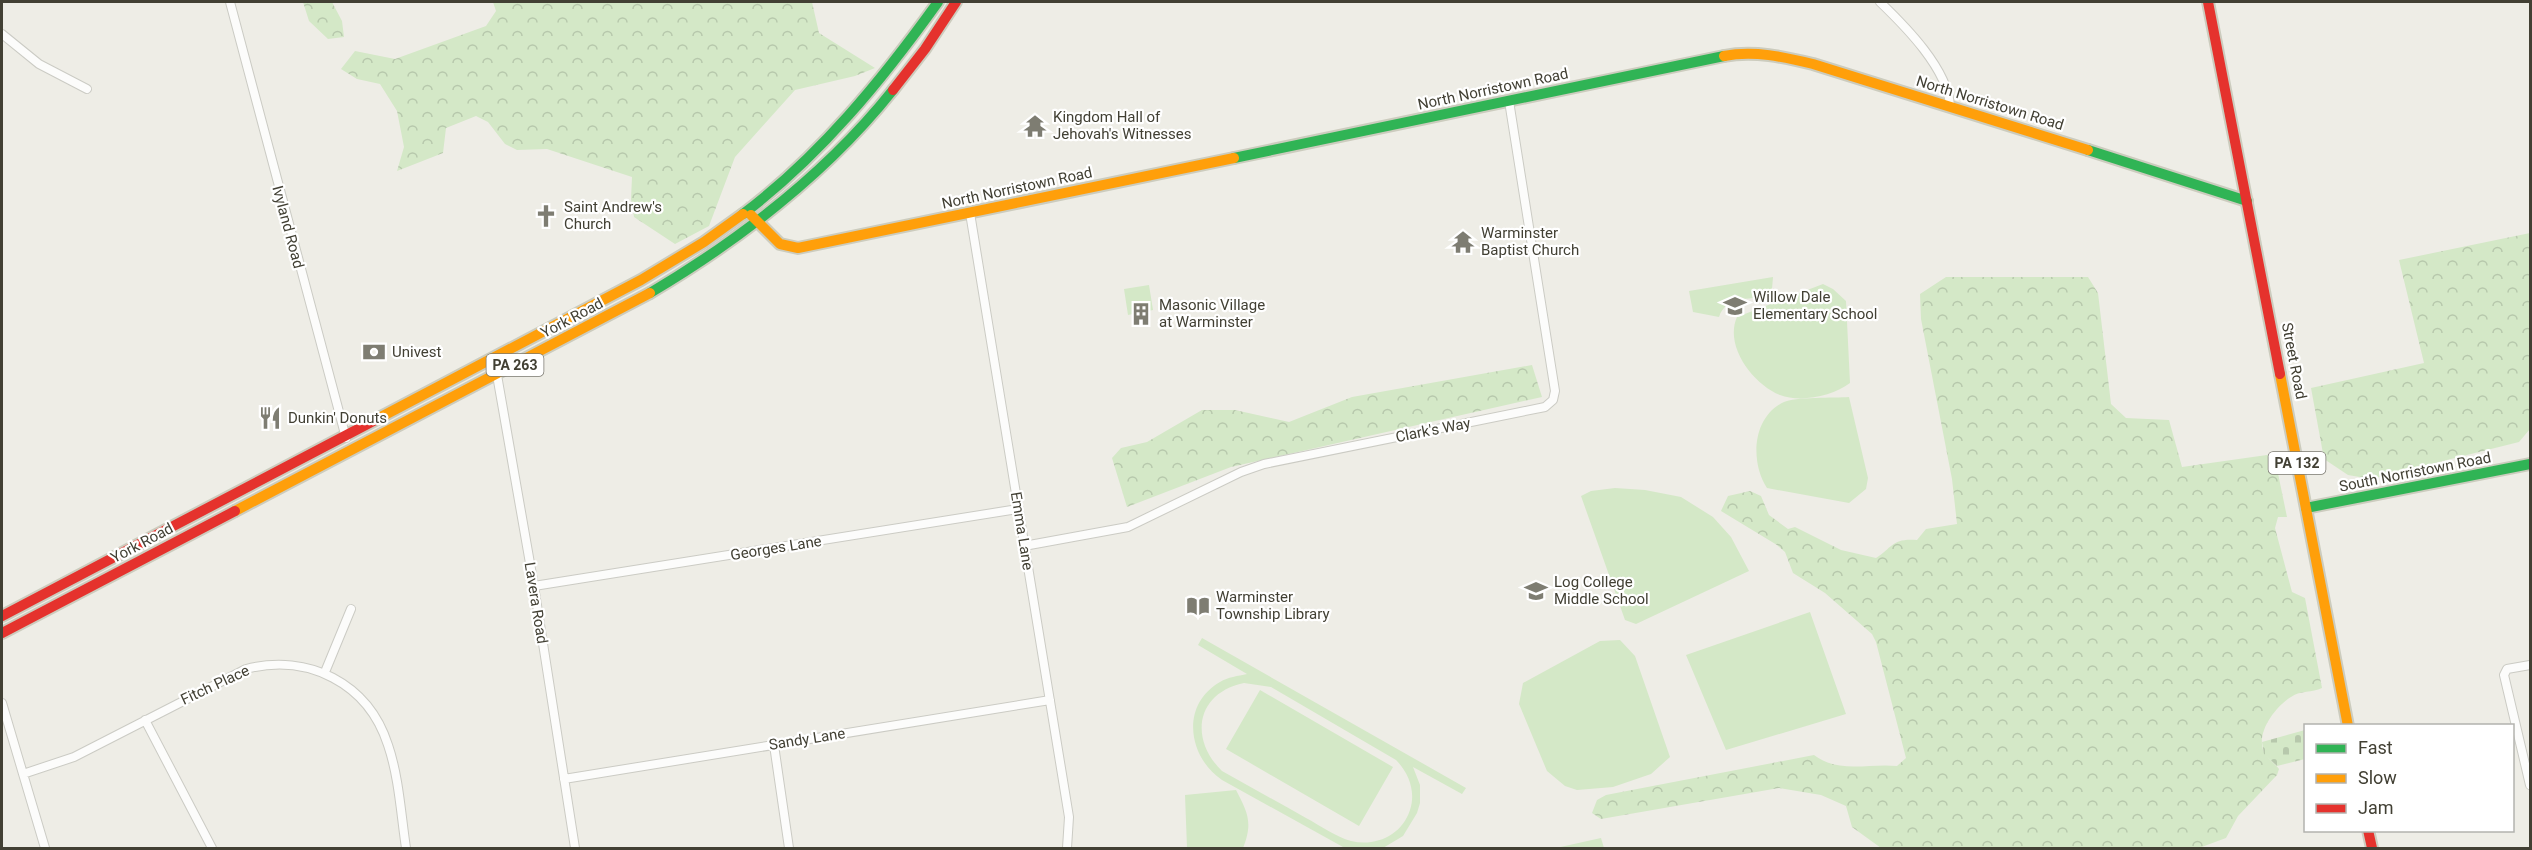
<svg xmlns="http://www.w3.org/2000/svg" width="2532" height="850" font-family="Roboto,sans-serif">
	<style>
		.green { fill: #d4e8c7; fill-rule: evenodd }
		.forest { fill: url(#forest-crowns) }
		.cemetery { fill: url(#cemetery-stones) }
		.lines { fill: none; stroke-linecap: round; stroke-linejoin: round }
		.street-casing { stroke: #cbcbc4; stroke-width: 10 }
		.fast-casing { stroke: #ccccbe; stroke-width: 14 }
		.slow-casing { stroke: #ccccbe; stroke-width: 14 }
		.jam-casing { stroke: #ccccbe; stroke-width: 14 }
		.street { stroke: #fcfcfb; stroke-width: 8 }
		.fast { stroke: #30b455; stroke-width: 10 }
		.slow { stroke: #ff9f0a; stroke-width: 10 }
		.jam { stroke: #e5322d; stroke-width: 10 }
		.labels { text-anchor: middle; stroke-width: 4.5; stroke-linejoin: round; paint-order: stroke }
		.shield { fill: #fff; stroke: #7b7971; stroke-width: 1.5 }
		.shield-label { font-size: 14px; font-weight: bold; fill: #424034 }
		.street-label { font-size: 15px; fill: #424034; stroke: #fff }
		.poi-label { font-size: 15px; fill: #424034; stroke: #fff; text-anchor: start }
	</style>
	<defs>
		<pattern id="forest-crowns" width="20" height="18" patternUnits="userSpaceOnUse" patternTransform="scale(1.5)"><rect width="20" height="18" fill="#d4e8c7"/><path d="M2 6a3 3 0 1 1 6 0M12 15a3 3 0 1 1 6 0" fill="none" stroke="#b7c8ac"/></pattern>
		<pattern id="cemetery-stones" width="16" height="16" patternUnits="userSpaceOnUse" patternTransform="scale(1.5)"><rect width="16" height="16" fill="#d4e8c7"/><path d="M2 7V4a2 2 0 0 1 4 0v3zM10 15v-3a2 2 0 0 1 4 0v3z" fill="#b7c8ac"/></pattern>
	</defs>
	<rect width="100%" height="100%" fill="#eeede6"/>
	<path class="green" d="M1773,277l-1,12 -6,7c-17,4 -40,0 -47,21l-26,-5 -4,-21z
		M1823,284l10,5 13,12 4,82c-17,13 -50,20 -70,12 -27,-11 -56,-49 -43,-78z
		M1149,285l4,25 -25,5 -4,-26z
		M1849,397l19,81 -2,11 -17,14 -82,-15c-17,-26 -15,-71 17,-86 10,-5 51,-4 65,-5z
		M1615,488l30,2 36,7 32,20 18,20 18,34 -113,53 -11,-4 -44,-124 10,-5z
		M1810,612l36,102 -120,36 -40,-95z
		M1202,638l264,150 -4,6 -49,-27 7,18v18l-3,10 -14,23 -20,12 -40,-1 -121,-67c-34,-23 -42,-75 -2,-98 8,-5 18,-6 27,-8l-49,-29zM1244,683l27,4 125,73c13,13 20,32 14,50 -8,25 -34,37 -59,31 -15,-4 -30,-15 -45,-23 -28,-16 -56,-31 -84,-47 -33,-32 -26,-78 22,-88z
		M1620,640l15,16 35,101 -19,17 -38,13 -36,3 -12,-4 -18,-15 -28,-67 4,-21 77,-42z
		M1260,690l133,77 -34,59 -133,-77z
		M1236,790c12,23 17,33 7,58h-56l-2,-53z
		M1601,838l3,10h-48z"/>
	<path class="forest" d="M303,2h29l10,19 2,16 -16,2 -19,-18z
		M493,2h319l7,31 56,35 -20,8 -60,14 -60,67 -26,69 -34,18 -41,-27 -3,-18 1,-22 -85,-28 -30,1 -12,-6 -17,-22 -12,-6 -30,12 -3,25 -46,18 7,-24 -7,-36 -17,-27 -23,-5 -16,-10 14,-18 40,8 91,-33 10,-15z
		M2530,233v196l-11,13 -148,37 -23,-4 -24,-16 -13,-71 113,-25 -25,-103z
		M1946,277h142l10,16 13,111 15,14 43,2 13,47 92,-13 13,63h-9l-3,11 17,64 13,6 17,90c-10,5 -21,2 -31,9 -15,9 -36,36 -27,55 3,6 11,12 15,17l-2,6 -39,41 -12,22 -27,10h-318l-29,-21 -6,-21 -25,-11 -42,-7 -178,31 -9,-6 5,-13 9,-5 208,-40c25,19 54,8 83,11l9,-8 -30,-116 -4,-8 -47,-41 -32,-20 -8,-21 -8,-7 -56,-34 7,-15 22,-5 11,5 8,19 19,14 7,-2 46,23 35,8c17,-11 16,-20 41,-18l9,-11 31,-5 -5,-45 -31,-160 -1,-25z
		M1532,365l10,32 -311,70 -104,40 -15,-49 9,-10 26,-6 55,-32h33l54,12 63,-25z"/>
	<path class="cemetery" d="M2305,730v29l-28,7 -13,-12 -2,-12z"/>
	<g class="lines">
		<g class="street-casing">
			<path id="street" d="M230,2l116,436
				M1880,2c25,24 68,67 70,104
				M2,34l37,30 48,25
				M970,213l99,604 -2,31
				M494,358l40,228 41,262
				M1024,546l104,-19 113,-55 23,-8 281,-57 8,-7 2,-9 -46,-290
				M534,586l484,-77
				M2530,665l-23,4 -3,6 26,110
				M325,672l26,-63
				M2,703l43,145
				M145,720l67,128
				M774,745l15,103
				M23,774l51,-17 172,-88c62,-16 122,14 142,76 11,32 13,70 18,103
				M564,779l486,-79"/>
		</g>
		<g class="fast-casing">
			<path id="fast" d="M2088,150l159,51
				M1234,158l490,-102
				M743,214c77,-58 139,-134 195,-212
				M650,293c91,-54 177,-120 243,-203
				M2306,508l224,-44"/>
		</g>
		<g class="slow-casing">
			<path id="slow" d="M1724,56c30,-6 60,1 89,8l275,86
				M751,215l29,29 18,4 436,-90
				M2280,374l68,352
				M379,418l262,-138 63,-38 39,-28
				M235,511l415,-218"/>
		</g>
		<g class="jam-casing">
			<path id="jam" d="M2208,2l72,372
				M893,90l32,-41 31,-47
				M2,616l377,-198
				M2,633l233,-122
				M2368,830l4,18"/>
		</g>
		<use href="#street" class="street"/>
		<use href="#fast" class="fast"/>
		<use href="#slow" class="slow"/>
		<use href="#jam" class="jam"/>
	</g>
	<defs>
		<g id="temple-bare" transform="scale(1.8)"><path d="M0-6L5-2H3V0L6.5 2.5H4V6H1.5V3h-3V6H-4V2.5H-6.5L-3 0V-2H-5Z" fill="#7e7d72" stroke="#fff" stroke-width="2.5" paint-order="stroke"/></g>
		<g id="church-bare" transform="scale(1.8)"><path d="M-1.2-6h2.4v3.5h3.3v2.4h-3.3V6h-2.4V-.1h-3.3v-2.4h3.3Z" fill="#7e7d72" stroke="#fff" stroke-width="2.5" paint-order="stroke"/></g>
		<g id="school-bare" transform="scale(1.8)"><path d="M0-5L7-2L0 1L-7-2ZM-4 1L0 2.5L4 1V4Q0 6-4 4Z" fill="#7e7d72" stroke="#fff" stroke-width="2.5" paint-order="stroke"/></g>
		<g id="building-bare" transform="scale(1.8)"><path d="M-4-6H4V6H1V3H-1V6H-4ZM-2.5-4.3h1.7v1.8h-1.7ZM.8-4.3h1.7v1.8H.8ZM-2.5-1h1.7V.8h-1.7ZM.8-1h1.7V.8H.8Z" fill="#7e7d72" stroke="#fff" stroke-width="2.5" paint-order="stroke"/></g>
		<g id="bank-bare" transform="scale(1.8)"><path d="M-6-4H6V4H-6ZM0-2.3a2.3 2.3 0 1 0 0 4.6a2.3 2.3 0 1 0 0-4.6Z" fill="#7e7d72" stroke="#fff" stroke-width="2.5" paint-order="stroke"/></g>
		<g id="restaurant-bare" transform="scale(1.8)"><path d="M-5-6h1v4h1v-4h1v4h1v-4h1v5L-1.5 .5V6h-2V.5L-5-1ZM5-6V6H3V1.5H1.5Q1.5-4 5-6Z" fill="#7e7d72" stroke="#fff" stroke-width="2.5" paint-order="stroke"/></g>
		<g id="library-bare" transform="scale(1.8)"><path d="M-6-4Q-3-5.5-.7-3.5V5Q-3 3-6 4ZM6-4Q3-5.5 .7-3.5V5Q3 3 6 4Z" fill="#7e7d72" stroke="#fff" stroke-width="2.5" paint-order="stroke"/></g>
	</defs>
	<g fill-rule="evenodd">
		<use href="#temple-bare" x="1035" y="126"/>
		<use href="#church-bare" x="546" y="216"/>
		<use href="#temple-bare" x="1463" y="242"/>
		<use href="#school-bare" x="1735" y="306"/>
		<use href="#building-bare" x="1141" y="314"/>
		<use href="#bank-bare" x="374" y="352"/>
		<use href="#restaurant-bare" x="270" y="418"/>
		<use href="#school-bare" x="1536" y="591"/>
		<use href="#library-bare" x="1198" y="606"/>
	</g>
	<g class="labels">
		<g class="shield">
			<rect x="486.5" y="354" width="57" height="22" rx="4.5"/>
			<rect x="2268.5" y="452" width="57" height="22" rx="4.5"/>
		</g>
		<g class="shield-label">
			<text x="515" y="370">PA 263</text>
			<text x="2297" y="468">PA 132</text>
		</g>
		<g class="street-label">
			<text transform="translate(1493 89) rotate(-12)" y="5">North Norristown Road</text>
			<text transform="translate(1990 103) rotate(17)" y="5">North Norristown Road</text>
			<text transform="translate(1017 188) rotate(-12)" y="5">North Norristown Road</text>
			<text transform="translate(288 227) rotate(75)" y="5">Ivyland Road</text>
			<text transform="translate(572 318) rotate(-28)" y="5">York Road</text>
			<text transform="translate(2294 361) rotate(79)" y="5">Street Road</text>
			<text transform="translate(1433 430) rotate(-11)" y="5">Clark's Way</text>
			<text transform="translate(2415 472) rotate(-11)" y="5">South Norristown Road</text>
			<text transform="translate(1022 531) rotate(81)" y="5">Emma Lane</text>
			<text transform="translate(142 543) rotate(-28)" y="5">York Road</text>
			<text transform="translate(776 548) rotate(-9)" y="5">Georges Lane</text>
			<text transform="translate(536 603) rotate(81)" y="5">Lavera Road</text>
			<text transform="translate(215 685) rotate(-25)" y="5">Fitch Place</text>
			<text transform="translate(807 739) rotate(-9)" y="5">Sandy Lane</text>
		</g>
		<g class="poi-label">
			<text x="1053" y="122">Kingdom Hall of<tspan x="1053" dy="17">Jehovah's Witnesses</tspan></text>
			<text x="564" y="212">Saint Andrew's<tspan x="564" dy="17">Church</tspan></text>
			<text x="1481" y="238">Warminster<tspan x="1481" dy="17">Baptist Church</tspan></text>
			<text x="1753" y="302">Willow Dale<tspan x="1753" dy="17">Elementary School</tspan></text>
			<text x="1159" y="310">Masonic Village<tspan x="1159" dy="17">at Warminster</tspan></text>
			<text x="392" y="357">Univest</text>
			<text x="288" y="423">Dunkin' Donuts</text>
			<text x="1554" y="587">Log College<tspan x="1554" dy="17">Middle School</tspan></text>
			<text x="1216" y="602">Warminster<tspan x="1216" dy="17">Township Library</tspan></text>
		</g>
	</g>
	<rect width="2532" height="850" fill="none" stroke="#424034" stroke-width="6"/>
	<rect x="2304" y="724" width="210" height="108" fill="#ffffff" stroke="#b3b3ae" stroke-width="1.5"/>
	<rect x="2316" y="744" width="30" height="9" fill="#30b455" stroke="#b3b3ae" stroke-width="1.5"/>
	<text x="2358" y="754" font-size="18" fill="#424034">Fast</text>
	<rect x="2316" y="774" width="30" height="9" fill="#ff9f0a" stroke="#b3b3ae" stroke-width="1.5"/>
	<text x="2358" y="784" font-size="18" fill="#424034">Slow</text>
	<rect x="2316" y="804" width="30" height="9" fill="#e5322d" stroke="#b3b3ae" stroke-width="1.5"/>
	<text x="2358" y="814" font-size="18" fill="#424034">Jam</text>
</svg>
